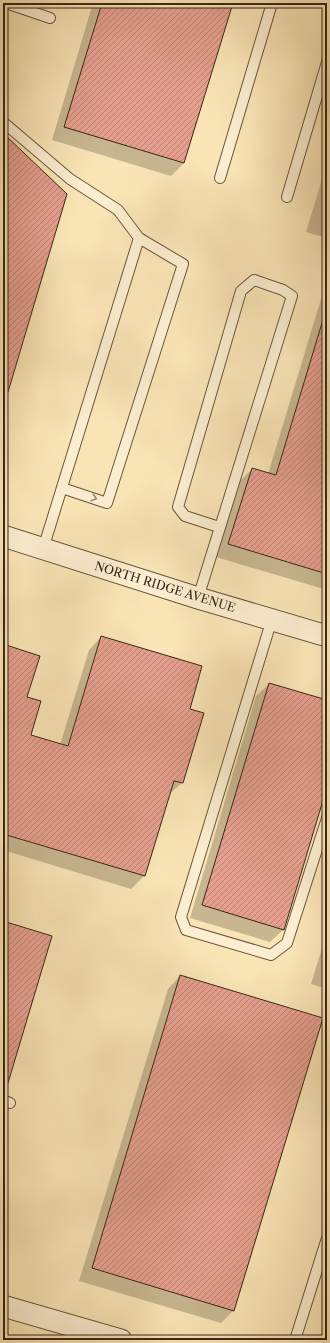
<svg xmlns="http://www.w3.org/2000/svg" width="330" height="1343" font-family="'Libre Caslon Text',serif">
	<style>
		.shadow { fill: #0003 }
		.building { fill: url(#building-hatch); stroke: #392717 }
		.lines { fill: none; stroke-linecap: round; stroke-linejoin: round }
		.service-casing { stroke: #69563e; stroke-width: 12 }
		.minor-casing { stroke: #69563e; stroke-width: 23 }
		.service { stroke: #fbedcf; stroke-width: 10 }
		.minor { stroke: #fbedcf; stroke-width: 21 }
		.oneway { stroke: #9a8a73 }
		.labels { text-anchor: middle; stroke-width: 3.5; stroke-linejoin: round; paint-order: stroke }
		.street-label { font-size: 12px; fill: #392717; stroke: #fbedcf }
	</style>
	<defs>
		<pattern id="building-hatch" width="6" height="6" patternUnits="userSpaceOnUse"><rect width="6" height="6" fill="#e69f8f"/><path d="M-1 1l2-2M0 6l6-6M5 7l2-2" fill="none" stroke="#bb8274"/></pattern>
	</defs>
	<rect width="100%" height="100%" fill="#f9e4b5"/>
	<filter id="stains"><feTurbulence type="fractalNoise" baseFrequency=".005" numOctaves="4"/><feColorMatrix values="0 0 0 0 .2 0 0 0 0 .09 0 0 0 0 .02 0 0 0 .5 -.17"/></filter>
	<radialGradient id="worn" r=".72"><stop offset=".6" stop-color="#630" stop-opacity="0"/><stop offset="1" stop-color="#630" stop-opacity=".3"/></radialGradient>
	<path class="shadow" d="M93,3h139l-48,160 -13,13 -119,-36z
		M3,134l63,60 -63,210z
		M327,163v75l-21,-6z
		M327,293v297l-111,-33 23,-75 13,-13 16,5 53,-175z
		M101,637l88,73 13,4 -20,69 -14,12 -24,81 -13,13 -128,-39v-204l23,51 3,39 31,9 29,-95z
		M269,684l58,17v83l-44,146 -13,12 -80,-24 66,-222z
		M3,922l48,15 -48,157z
		M327,932v57l-16,-5z
		M180,976l53,335 -12,12 -142,-42 89,-292z"/>
	<path class="building" d="M102,3h131l-49,160 -120,-36z
		M3,133l64,61 -59,198 -5,-1z
		M322,323l5,1v250l-99,-30 24,-76 24,7z
		M101,636l101,30 -12,43 14,4 -21,70 -9,-2 -29,95 -142,-42v-190l37,12 -13,41 14,4 -10,34 37,11z
		M269,683l58,17v87l-43,143 -82,-25z
		M3,921l49,15 -44,147 -5,-1z
		M180,975l143,43 -89,293 -142,-43z"/>
	<g class="lines">
		<g class="service-casing">
			<path id="service" d="M6,3l44,15
				M3,122l67,57 48,31 21,28 44,26 -76,239 -45,-15
				M220,178l52,-175
				M287,197l40,-135
				M43,549l96,-311
				M198,598l94,-302 -9,-6 -29,-10 -13,11 -63,216 7,9 34,11
				M272,619l-91,298 5,13 85,25 16,-12 40,-125
				M3,1100l7,3
				M295,1340l32,-102"/>
		</g>
		<g class="minor-casing">
			<path id="minor" d="M3,536l195,62 129,38
				M3,1306l118,34"/>
		</g>
		<use href="#service" class="service"/>
		<use href="#minor" class="minor"/>
	</g>
	<defs><path id="oneway-chevron" d="M-2-3.5L2.5 0L-2 3.5" fill="none" stroke-width="1.6" stroke-linecap="round" stroke-linejoin="round"/></defs>
	<use class="oneway" href="#oneway-chevron" transform="translate(94 498) rotate(18)"/>
	<g class="labels">
		<g class="street-label">
			<text transform="translate(165 587) rotate(17)" y="4">NORTH RIDGE AVENUE</text>
		</g>
	</g>
	<rect width="330" height="1343" fill="none" stroke="#f9e4b5" stroke-width="16"/>
	<rect x="4" y="4" width="322" height="1335" fill="none" stroke="#392717" stroke-width="2"/>
	<rect x="8" y="8" width="314" height="1327" fill="none" stroke="#392717"/>
	<rect width="100%" height="100%" filter="url(#stains)"/>
	<rect width="100%" height="100%" fill="url(#worn)"/>
</svg>
